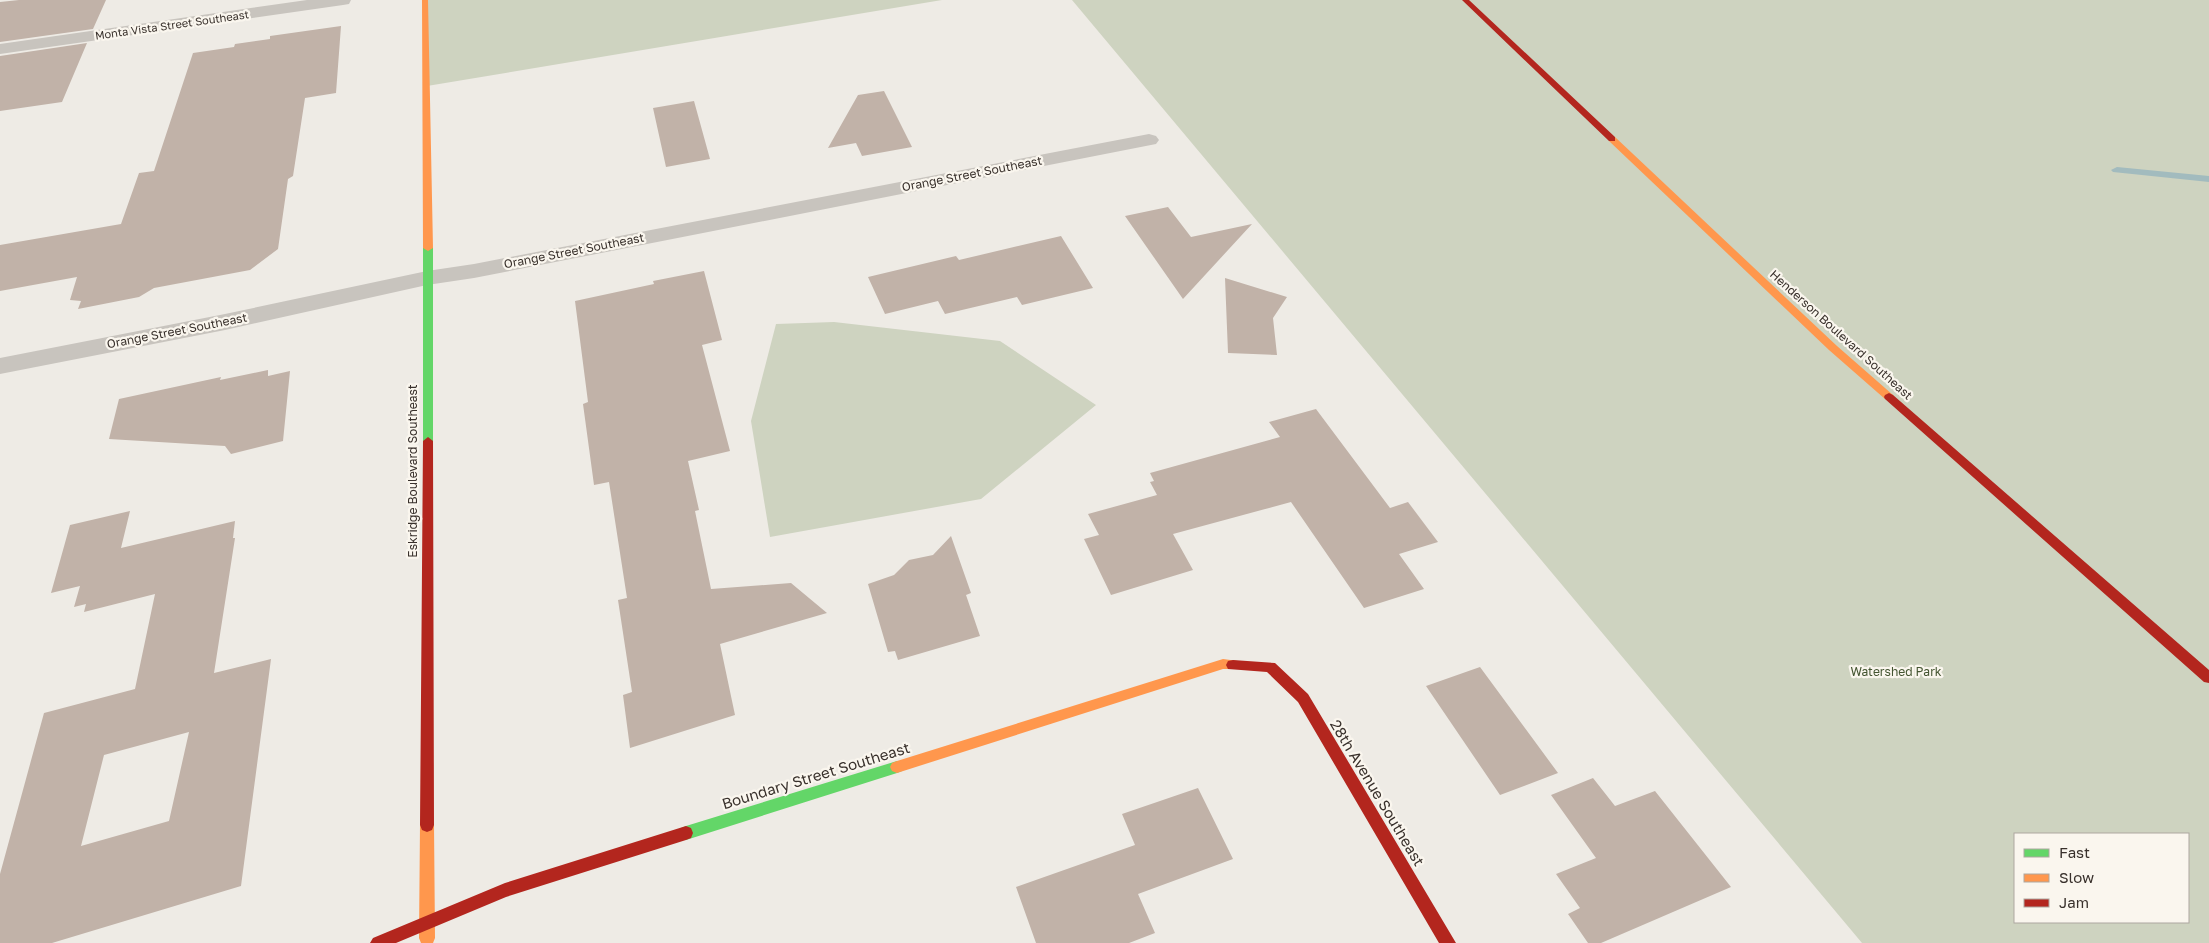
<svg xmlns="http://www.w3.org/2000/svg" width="2209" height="943" font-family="'Golos Text',sans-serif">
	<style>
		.green { fill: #ced3c0; fill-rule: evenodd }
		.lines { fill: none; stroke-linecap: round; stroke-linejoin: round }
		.stream { fill: #a2bbbe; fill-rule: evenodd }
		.building { fill: #c1b2a8; fill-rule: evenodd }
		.street { fill: #c8c4be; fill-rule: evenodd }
		.fast { fill: #63d668; fill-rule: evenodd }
		.slow { fill: #ff974d; fill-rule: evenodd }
		.jam { fill: #b3261e; fill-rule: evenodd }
		.labels { text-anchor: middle; stroke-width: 4.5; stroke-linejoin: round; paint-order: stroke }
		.far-street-label { font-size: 11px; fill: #39312c; stroke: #faf6ee }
		.street-label { font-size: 12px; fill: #39312c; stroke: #faf6ee }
		.park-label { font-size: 12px; fill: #445531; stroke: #faf6ee }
		.near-street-label { font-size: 15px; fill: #39312c; stroke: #faf6ee }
	</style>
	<rect width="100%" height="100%" fill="#eeebe5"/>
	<path class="green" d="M427,0h515l-515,86z
		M1072,0h1137v943h-347zM2015,834h173v88h-173z
		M834,322l166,19 96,64 -115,94 -211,38 -19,-116 25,-97z"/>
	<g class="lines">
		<path class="stream" d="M2117,167l92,9v6l-96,-10 -2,-2z"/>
	</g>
	<path class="building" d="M19,0h87l-13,29 -93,13v-40z
		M341,26l-5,67 -31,5 -12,78 -5,3 -10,70 -28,21 -96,18 -15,9 -61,12 3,-8 -11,-1 7,-23 -77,14v-46l121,-21 18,-51 15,-2 39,-118 41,-6 1,-3 35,-5v-3z
		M87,43l-25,59 -62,9v-55z
		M884,91l28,56 -50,9 -6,-13 -28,5 30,-53z
		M694,101l16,58 -44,8 -13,-59z
		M1168,207l23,30 61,-13 -69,75 -58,-83z
		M1061,236l32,52 -71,17 -5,-8 -72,17 -7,-13 -53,13 -17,-37 88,-21 3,4z
		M704,271l18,69 -20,5 28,106 -42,10 11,49 -4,1 16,78 80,-6 36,30 -107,31 15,71 -105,33 -7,-53 9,-3 -14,-92 9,-2 -18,-116 -15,3 -11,-81 5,-2 -13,-101 79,-17 -1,-3z
		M1225,278l62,19 -14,21 4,37 -49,-2z
		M268,370v6l22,-5 -7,70 -52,13 -6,-8 -116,-7 10,-40 102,-22 -1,3z
		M1316,409l74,99 18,-6 30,40 -39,12 25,35 -60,19 -73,-106 -118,32 20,36 -82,25 -27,-56 15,-4 -11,-21 69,-19 -7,-13 4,-1 -4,-8 130,-36 -11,-15z
		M130,511l-9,37 114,-27 -2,17h2l-21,135 57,-14 -30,227 -189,57h-52v-69l44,-161 91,-24 20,-95 -71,18 2,-8 -12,3 6,-21 -29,7 19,-68zM189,732l-20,89 -88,25 23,-91z
		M951,536l20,57 -5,2 14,41 -82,24 -3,-9 -7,1 -20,-68 26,-9 15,-15 24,-5z
		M1480,667l78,106 -58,22 -74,-109z
		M1593,778l22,28 40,-15 76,96 -130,56h-13l-20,-29 12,-6 -24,-34 40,-16 -45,-63z
		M1198,788l35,71 -95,35 17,39 -26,10h-93l-20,-56 119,-42 -13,-31z"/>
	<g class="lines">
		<path class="street" d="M307,0h44l-2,4 -6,1 -343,49v-10z
			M1149,134l7,2 3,4 -3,4 -682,134 -47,7 -202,45 -225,44v-16l225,-44 202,-43 47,-7z"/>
		<path class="fast" d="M428,245l5,3v193l-5,4 -5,-4v-193z
			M897,761l5,2 2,4 -2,4 -5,2 -211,67 -5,-2 -2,-5 2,-5 5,-2z"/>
		<path class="slow" d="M422,0h6l5,248 -5,3 -5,-3z
			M1609,137h6l222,209 56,49 1,2 -1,2h-8l-56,-49 -220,-209z
			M1223,659l15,2 2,4 -2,4h-15l-326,104 -5,-2 -2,-4 2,-4 5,-2z
			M427,818l5,2 2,5 1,113 -2,5h-12l-2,-5 1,-113 2,-5z"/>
		<path class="jam" d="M1462,0h7l146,137v4h-6z
			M1889,393l4,2 316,275v13l-5,-1 -319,-283 -1,-2 1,-2z
			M428,437l5,4 1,384 -2,5 -5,2 -5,-2 -2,-5 3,-384z
			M1233,660l42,3 33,31 148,249h-17l-141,-241 -31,-30 -39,-3 -2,-4 2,-4z
			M686,826l5,2 2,5 -2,5 -5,2 -180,57 -110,46h-26l3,-5 132,-55z"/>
	</g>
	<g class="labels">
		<g class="far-street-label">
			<text transform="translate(172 25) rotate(-8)" y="4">Monta Vista Street Southeast</text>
		</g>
		<g class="street-label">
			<text transform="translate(972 174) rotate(-11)" y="4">Orange Street Southeast</text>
			<text transform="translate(574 251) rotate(-11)" y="4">Orange Street Southeast</text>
			<text transform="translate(177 331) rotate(-11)" y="4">Orange Street Southeast</text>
			<text transform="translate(1841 335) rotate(42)" y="4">Henderson Boulevard Southeast</text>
			<text transform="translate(413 471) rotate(-90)" y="4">Eskridge Boulevard Southeast</text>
		</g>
		<g class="park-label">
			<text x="1896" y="676">Watershed Park</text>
		</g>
		<g class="near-street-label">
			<text transform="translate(816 776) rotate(-17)" y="5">Boundary Street Southeast</text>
			<text transform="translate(1377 793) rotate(59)" y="5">28th Avenue Southeast</text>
		</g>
	</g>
	<rect x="2014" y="833" width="175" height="90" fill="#faf6ee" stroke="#ada7a0"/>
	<rect x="2024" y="849" width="25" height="8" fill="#63d668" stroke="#ada7a0"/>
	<text x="2059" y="858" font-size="15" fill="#39312c">Fast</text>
	<rect x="2024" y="874" width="25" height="8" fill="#ff974d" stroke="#ada7a0"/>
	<text x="2059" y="883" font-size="15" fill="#39312c">Slow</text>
	<rect x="2024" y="899" width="25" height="8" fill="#b3261e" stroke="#ada7a0"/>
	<text x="2059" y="908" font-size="15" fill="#39312c">Jam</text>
</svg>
